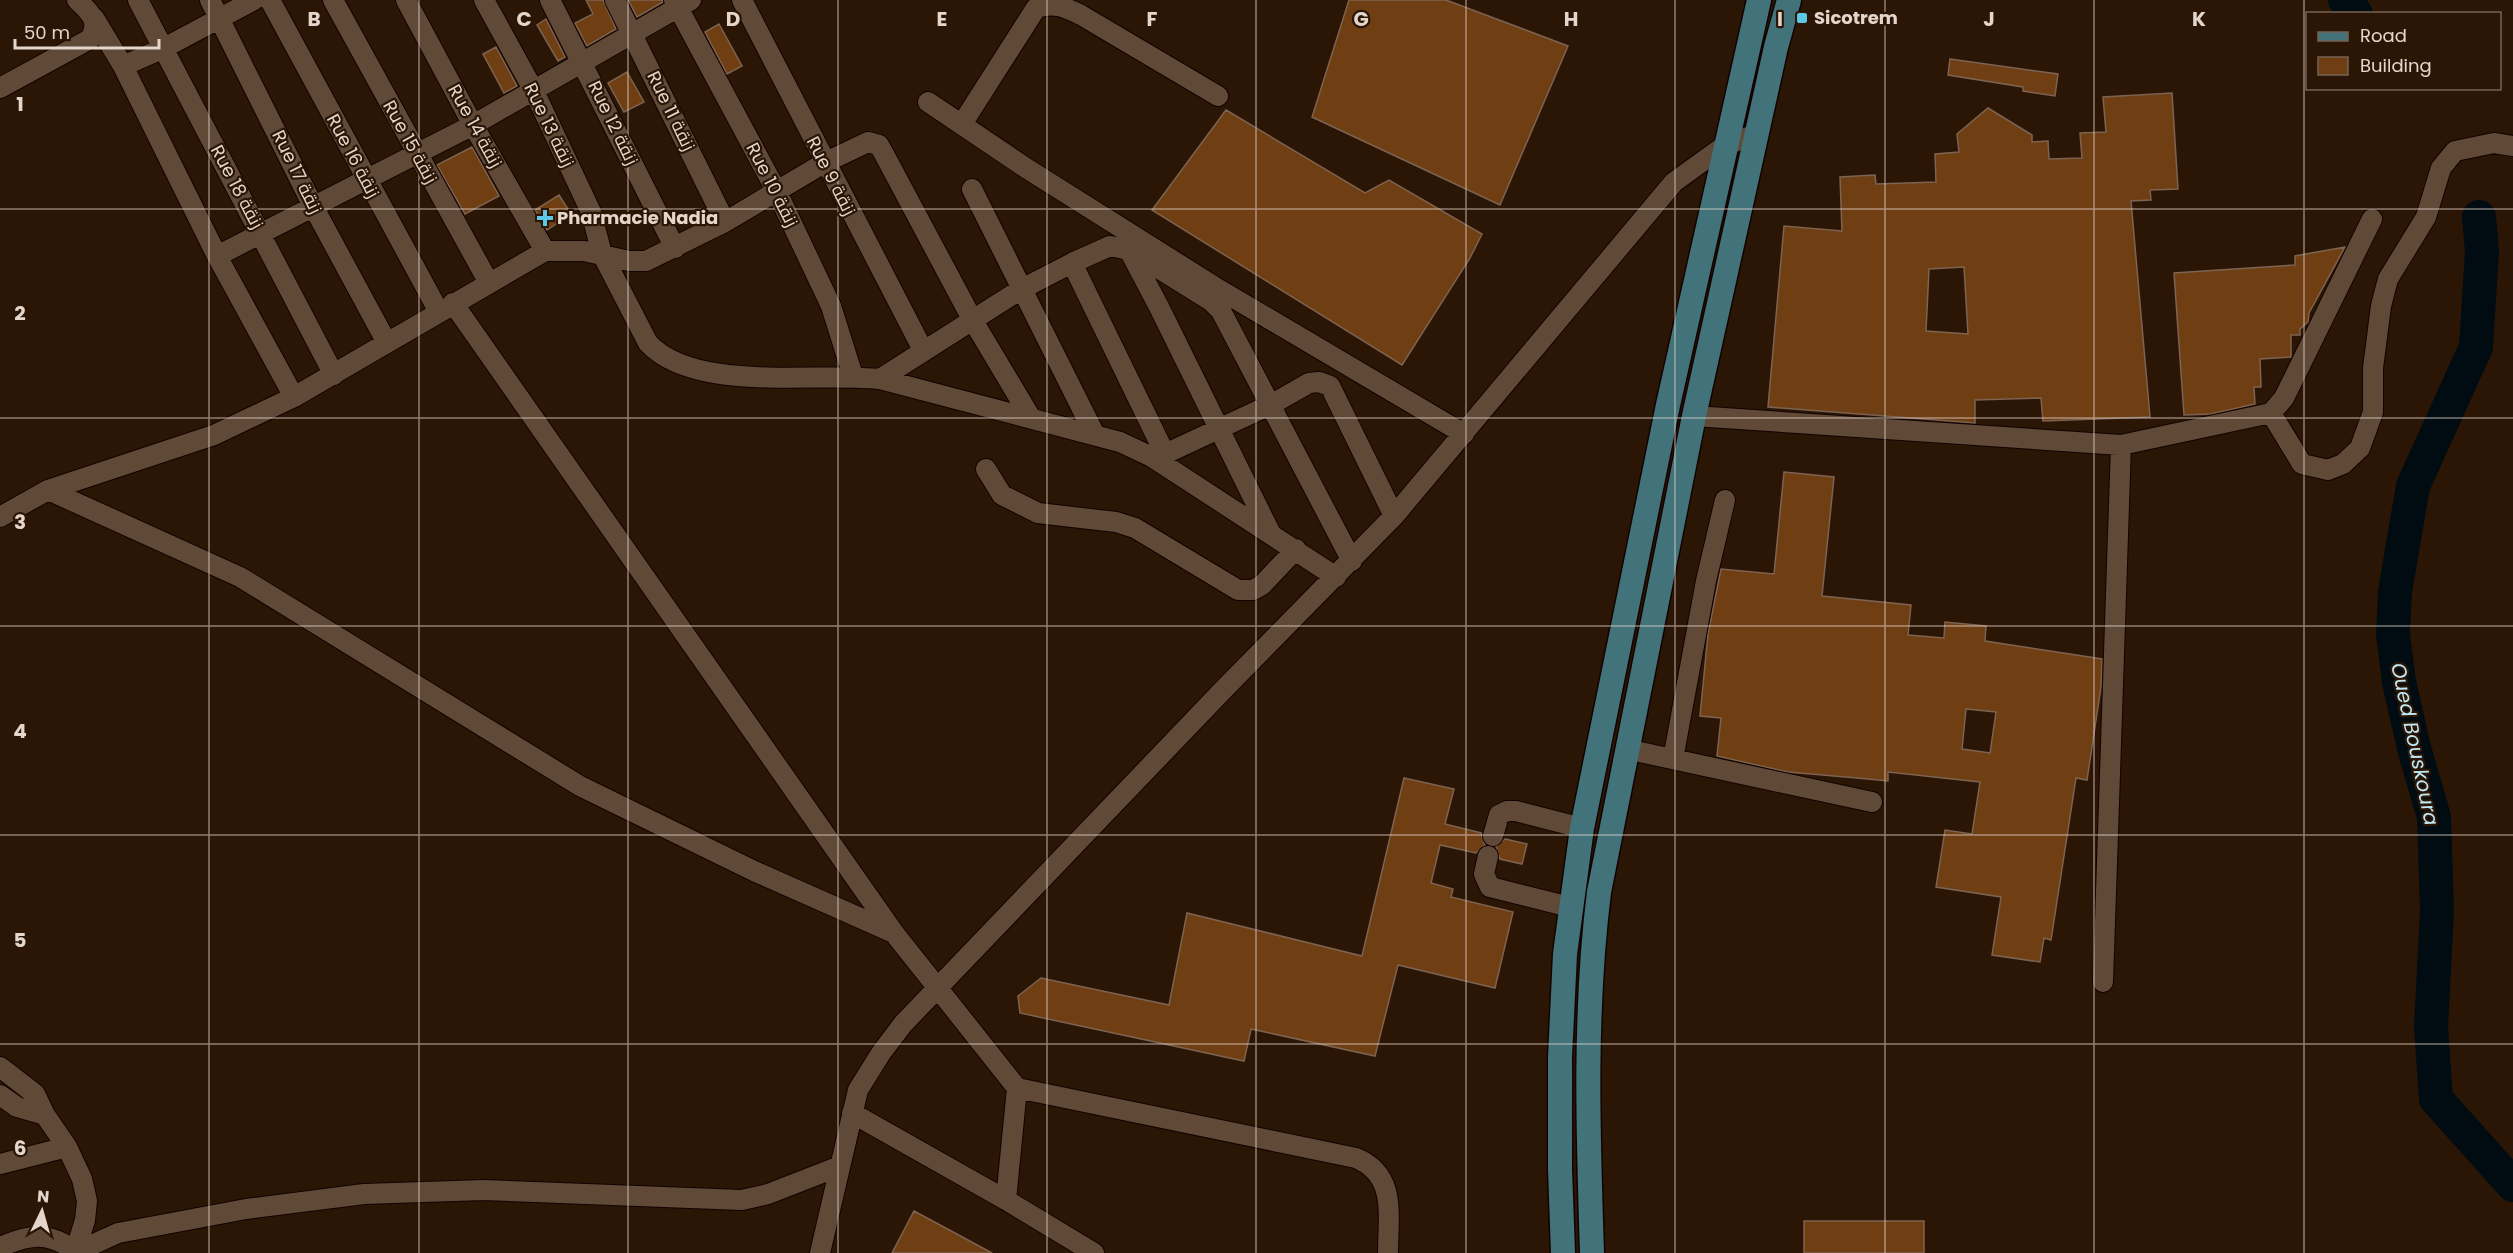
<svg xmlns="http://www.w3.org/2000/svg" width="2513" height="1253" font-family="Poppins,Cairo,sans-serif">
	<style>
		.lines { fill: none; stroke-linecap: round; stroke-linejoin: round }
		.river { stroke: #000b12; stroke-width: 34 }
		.building { fill: #6f3e13; stroke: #7d6351; stroke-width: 1.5; fill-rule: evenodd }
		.minor-casing { stroke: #120300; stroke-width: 22 }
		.major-casing { stroke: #120300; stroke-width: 27 }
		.minor { stroke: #614937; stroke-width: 20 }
		.major { stroke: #42727a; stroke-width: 24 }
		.grid { fill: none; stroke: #e5d6cc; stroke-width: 1.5; stroke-opacity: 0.55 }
		.poi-dot { fill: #5ac8e6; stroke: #2b1606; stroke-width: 2 }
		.labels { text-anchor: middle; stroke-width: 4.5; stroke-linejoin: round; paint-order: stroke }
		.poi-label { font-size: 18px; font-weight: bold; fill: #e5d6cc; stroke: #2b1606; text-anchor: start }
		.street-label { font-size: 18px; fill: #e5d6cc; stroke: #2b1606 }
		.water-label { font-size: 20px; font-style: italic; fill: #bfe9f6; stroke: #2b1606 }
		.grid-label { font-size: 20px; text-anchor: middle; font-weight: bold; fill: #e5d6cc; stroke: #2b1606; stroke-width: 4.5; stroke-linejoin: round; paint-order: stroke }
	</style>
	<rect width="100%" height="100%" fill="#2b1606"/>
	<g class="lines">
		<path class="river" d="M2345,0l11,14
			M2479,217l3,34 -6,96 -63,139 -18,106 -2,42 6,48 15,66 20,69 3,94 -6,116 5,72 77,86"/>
	</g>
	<path class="building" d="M586,0h17l13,29 -29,17 -12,-23 18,-9z
		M628,0h34l1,2 -26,15z
		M1349,0h97l122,46 -68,159 -188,-88z
		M546,19l19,38 -7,4 -21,-36z
		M719,24l23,42 -15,8 -22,-42z
		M496,47l21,39 -13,7 -21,-39z
		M1950,59l108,15 -3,22 -32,-5v-4l-75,-12z
		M627,72l17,30 -20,10 -16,-29z
		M2172,93l6,96 -28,1 1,10 -20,1 19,216 -107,4 -2,-23 -66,2v23l-207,-16 16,-181 58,5 -2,-54 35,-2 1,9 60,-2 -1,-28 24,-2 -2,-18 31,-26 44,27v7l16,-1 1,18 33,-1 -2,-25 26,-1 -3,-35zM1964,267l4,67 -42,-3 3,-62z
		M1226,110l139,83 24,-13 93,54 -12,24 -68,107 -250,-155z
		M472,147l27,49 -34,18 -28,-49z
		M559,195l12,19 -24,16 -12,-20z
		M2345,247l-36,66 -1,9 -8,7v6h-9v22l-31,2 1,28h-7l1,17 -44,10 -27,1 -10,-142 121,-8v-9z
		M1784,472l50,5 -12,119 89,9 -3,30 36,3 1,-16 41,4 -1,15 117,18 -1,28 -14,93 -11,-2 -25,162 -7,-2 -4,24 -48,-7 9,-58 -65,-10 9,-57 27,4 8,-52 -92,-10v9l-31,-3 -69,-6 -71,-16 4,-38 -21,-2 8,-82 13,-65 53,5zM1966,709l30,3 -6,41 -28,-4z
		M1404,778l50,11 -9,35 36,9 4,12 -9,8 -36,-8 -9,38 22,6 -2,8 62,15 -18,76 -97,-23 -23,91 -124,-27 -7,32 -224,-48 -2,-17 23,-18 128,27 18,-92 175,43z
		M1505,839l22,5 -5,20 -22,-5 -4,-12z
		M914,1211l78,42h-100z
		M1804,1221h120v32h-120z"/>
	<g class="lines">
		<g class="minor-casing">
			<path id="minor" d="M138,0l196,375
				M210,0l103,206 74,137
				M270,0l169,312
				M333,0l156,283
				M406,0l67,125 72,126
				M484,0l50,91 57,121 11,42 46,89c46,50 167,29 232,36l240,63 32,15 184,120
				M550,0l125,248
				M615,0l110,222
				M674,0l103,192 54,114 22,70
				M742,0l181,350
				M94,18l29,48 94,190 77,141
				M123,66l41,-18 90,-48
				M0,88l90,-49c11,-17 0,-27 -13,-39
				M928,102l98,66 189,119 249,147
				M962,124l74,-116c18,-6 29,-1 45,7l137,81
				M972,189l123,246
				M1129,250l82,51 10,10 131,250
				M217,256l256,-131 218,-125
				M1072,263l93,191
				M453,303l441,630 123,155 339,70c41,17 32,57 32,95
				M880,379l140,-89 52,-27 38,-17 19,4 30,57 111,225
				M2271,413l31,51 26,6 15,-6 17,-16 13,-36v-44l8,-62 7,-27 38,-62 15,-49 14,-17 39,-8 19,3
				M1694,416l427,29 -18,537
				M2121,445l150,-32 13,-15 88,-179
				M1152,457l13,-3 107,-50 37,-21 10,-1 11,4 64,130
				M986,469l16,26 36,18 78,9 19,6 103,62h15l9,-5 34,-36
				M48,490l192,87 340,209 174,85 140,62
				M0,517l48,-27 166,-55 80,-38 251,-146h39l45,10h17l79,-39 99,-59 44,-21 11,3 5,9 88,165 59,99
				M1626,749l246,53
				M1673,759l33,-178 19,-81
				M1493,836l6,-21 8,-4h9l66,17
				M1488,856l-4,18 6,13 80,20
				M0,1067l35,27 10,21 22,32 15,32 5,22 -2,19 -10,33
				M0,1095l17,12 28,8
				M852,1113l154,87 88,53
				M0,1164l67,-17
				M1006,1200l11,-112
				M0,1247c30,-13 49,-16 76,5
				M76,1252l42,-19 128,-24 118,-15 120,-4 258,10 26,-6 72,-28
				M820,1253l38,-163 23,-37 22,-29 321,-335 170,-173 280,-334 50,-36 32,-12"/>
		</g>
		<g class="major-casing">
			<path id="major" d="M1563,1253l-3,-84v-112l5,-103 17,-126 86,-423 91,-405
				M1592,1253c-4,-121 -8,-241 7,-361l95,-476 82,-369 13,-47"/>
		</g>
		<use href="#minor" class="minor"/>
		<use href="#major" class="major"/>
	</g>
	<path class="grid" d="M209,0v1253M419,0v1253M628,0v1253M838,0v1253M1047,0v1253M1256,0v1253M1466,0v1253M1675,0v1253M1885,0v1253M2094,0v1253M2304,0v1253M0,209h2513M0,418h2513M0,626h2513M0,835h2513M0,1044h2513"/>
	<g class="poi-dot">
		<rect x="1796" y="12" width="12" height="12" rx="3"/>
		<path d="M542 209h6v6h6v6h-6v6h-6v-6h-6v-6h6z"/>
	</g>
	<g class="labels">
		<g class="poi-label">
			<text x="1814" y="24">Sicotrem</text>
			<text x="557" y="224">Pharmacie Nadia</text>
		</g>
		<g class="street-label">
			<text transform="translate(671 111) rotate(64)" y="6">Rue 11 زنقة</text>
			<text transform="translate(613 123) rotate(64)" y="6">Rue 12 زنقة</text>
			<text transform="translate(549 125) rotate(64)" y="6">Rue 13 زنقة</text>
			<text transform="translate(475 126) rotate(61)" y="6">Rue 14 زنقة</text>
			<text transform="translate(410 142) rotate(61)" y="6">Rue 15 زنقة</text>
			<text transform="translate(353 156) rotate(62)" y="6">Rue 16 زنقة</text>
			<text transform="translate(297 172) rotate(64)" y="6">Rue 17 زنقة</text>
			<text transform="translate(831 176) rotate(63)" y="6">Rue 9 زنقة</text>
			<text transform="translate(772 185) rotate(63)" y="6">Rue 10 زنقة</text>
			<text transform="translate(237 187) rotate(62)" y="6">Rue 18 زنقة</text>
		</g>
		<g class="water-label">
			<text transform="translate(2415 744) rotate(78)" y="7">Oued Bouskoura</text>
		</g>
	</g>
	<g class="grid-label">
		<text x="314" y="26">B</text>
		<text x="524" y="26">C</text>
		<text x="733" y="26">D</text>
		<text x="942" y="26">E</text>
		<text x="1152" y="26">F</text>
		<text x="1361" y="26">G</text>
		<text x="1571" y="26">H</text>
		<text x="1780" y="26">I</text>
		<text x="1989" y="26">J</text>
		<text x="2199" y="26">K</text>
		<text x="20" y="111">1</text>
		<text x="20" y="320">2</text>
		<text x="20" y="529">3</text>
		<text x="20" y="738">4</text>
		<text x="20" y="947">5</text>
		<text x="20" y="1155">6</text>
	</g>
	<rect x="2306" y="12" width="195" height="78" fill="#2b1606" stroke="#756355" stroke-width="1.5"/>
	<rect x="2318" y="32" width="30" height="9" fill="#42727a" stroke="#756355" stroke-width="1.5"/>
	<text x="2360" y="42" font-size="18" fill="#e5d6cc">Road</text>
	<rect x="2318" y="57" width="30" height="18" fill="#6f3e13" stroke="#756355" stroke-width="1.5"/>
	<text x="2360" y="72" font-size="18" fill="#e5d6cc">Building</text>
	<g transform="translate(42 1211) rotate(5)" stroke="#2b1606" stroke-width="4.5" paint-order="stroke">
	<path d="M0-4.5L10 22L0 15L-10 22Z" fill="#e5d6cc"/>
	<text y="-9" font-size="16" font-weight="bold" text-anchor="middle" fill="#e5d6cc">N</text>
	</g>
	<path d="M15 39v9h144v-9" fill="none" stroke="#e5d6cc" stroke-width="3"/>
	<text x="24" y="39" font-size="18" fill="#e5d6cc" stroke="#2b1606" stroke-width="4.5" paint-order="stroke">50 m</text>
</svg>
